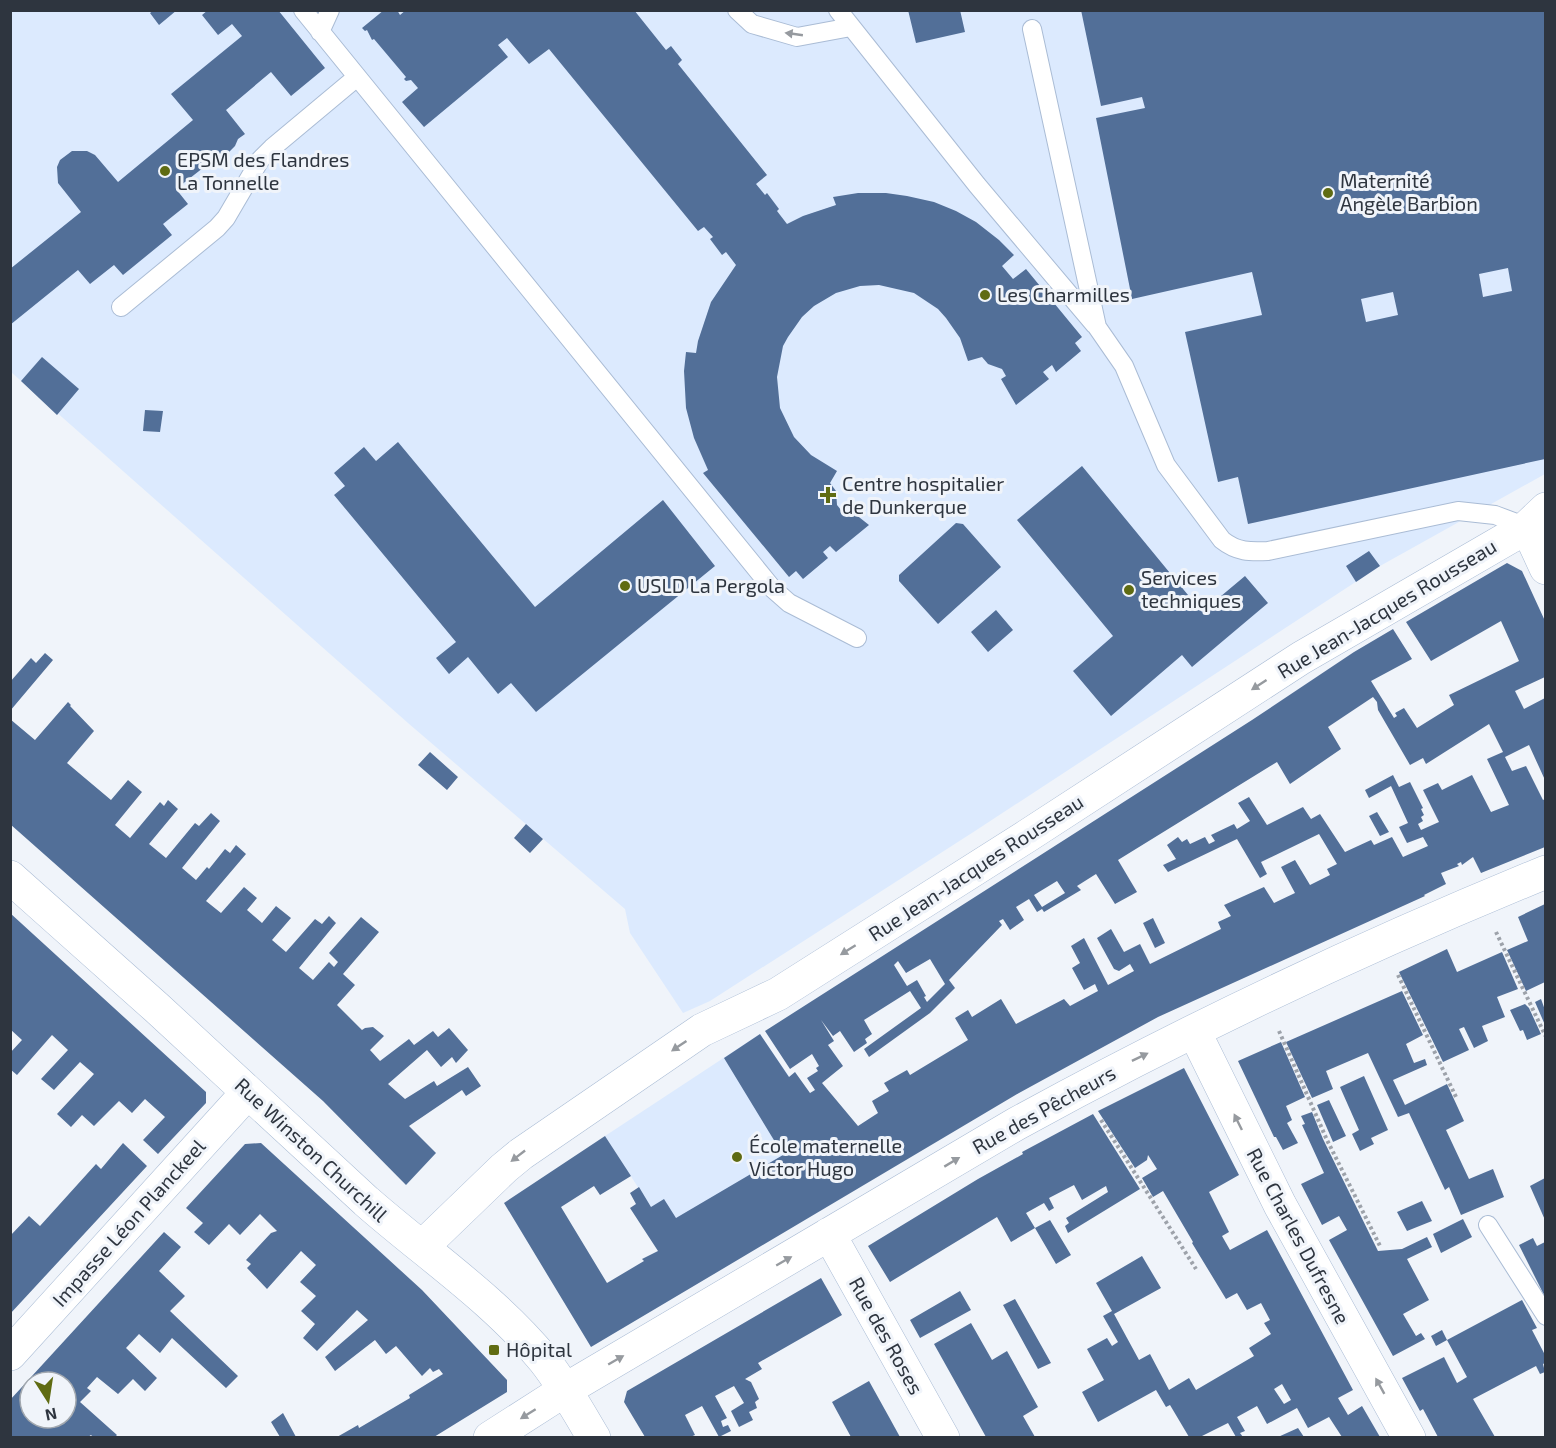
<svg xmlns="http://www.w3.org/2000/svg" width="1556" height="1448" font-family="'Exo 2',sans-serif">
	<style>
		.built { fill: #dceafe }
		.building { fill: #526f98; fill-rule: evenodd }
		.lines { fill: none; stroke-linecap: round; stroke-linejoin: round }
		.service-casing { stroke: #aabcd5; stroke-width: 20 }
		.minor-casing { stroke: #aabcd5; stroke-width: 34 }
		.path { stroke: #9da2aa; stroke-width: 4; stroke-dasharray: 3 3; stroke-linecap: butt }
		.service { stroke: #fff; stroke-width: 18 }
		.minor { stroke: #fff; stroke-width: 33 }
		.oneway { fill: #969a9f }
		.poi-dot { fill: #5f6b12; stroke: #f0f4fa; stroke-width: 2 }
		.labels { text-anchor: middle; stroke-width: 6; stroke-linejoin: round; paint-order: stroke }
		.poi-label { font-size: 20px; fill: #2e353f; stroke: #f0f4fa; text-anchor: start }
		.street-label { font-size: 20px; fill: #2e353f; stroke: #f0f4fa }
	</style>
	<rect width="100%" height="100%" fill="#f0f4fa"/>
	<path class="built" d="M11,11h1534v463l-165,92 -405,265 -265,170 -27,12 -53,-80 -5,-24 -217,-186 -397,-351z
		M760,1034l44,64 39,39 -144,145 -94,-146z"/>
	<path class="building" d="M154,10h23l-18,15 -9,-12z
		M208,10h70l47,58 -34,28 -20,-24 -45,38 19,24 -7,5 -3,7 -7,7 -11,4 -41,32 12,15 -25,20 9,11 -49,40 -9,-10 -24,19 -12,-14 -68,55v-56l71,-57 -23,-29 -1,-16 3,-7 12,-9h15l8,4 23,27 75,-62 -22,-26 71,-58 -10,-12 -14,11 -16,-20z
		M384,10h13l3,5 6,-5h228l32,40 5,-4 11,14 -4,4 89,111 -11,9 9,11 2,-2 12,16 -2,2 10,13 16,-8 33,-11 -3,-8 25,-4h28l21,3 27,6 22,9 20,11 23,18 15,15 -12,11 11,13 13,-10 56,68 -7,6 6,8 -25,21 -4,-7 -9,7 6,7 -33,26 -15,-26 5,-3 -4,-7 -14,-5 -6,-7 -14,4 -8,-23 -14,-20 -8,-9 -24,-16 -35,-8 -19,1 -24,7 -22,13 -12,11 -14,20 -5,9 -6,31 3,31 14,29 17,18 26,16 -7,12 6,8 1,14 4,5 4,-4 24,19 -33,27 -6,-6 -7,6 5,6 -25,21 -7,-8 -7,6 -86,-104 5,-3 -14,-32 -8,-30 -2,-37 2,-19 10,1 2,-12 13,-39 25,-37 -10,-13 -4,3 -12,-16 3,-2 -9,-10 -6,4 -149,-182 -20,15 -22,-26 -9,7 10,12 -84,70 -22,-25 16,-14 -7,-8 -5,1 -2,-2 2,-2 -32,-38 -2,1 -5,-10 -2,1 -3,-3z
		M908,10h52l5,22 -49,11z
		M1081,10h463l1,9v440l-297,65 -10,-47 -20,5 -33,-150 77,-17 -10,-43 -120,27 -36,-181 49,-10 -3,-11 -41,9zM1508,268l4,23 -29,6 -4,-23zM1393,292l5,23 -32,7 -5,-23z
		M42,357l37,32 -22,26 -36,-34z
		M145,410l18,1 -3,21 -17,-1z
		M398,442l137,165 128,-107 52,66 -179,146 -25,-29 -13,11 -30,-37 -19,17 -13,-16 20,-16 -122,-147 11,-9 -11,-13 30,-26 12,14z
		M1082,466l120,146 43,-36 23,27 -76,64 -10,-12 -71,61 -38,-45 40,-35 -96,-116z
		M956,523l7,1 38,43 -63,57 -39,-43v-6z
		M1369,551l11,15 -24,16 -10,-16z
		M1507,563l15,8 23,50v56l-30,14 9,18 21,-11v82l-16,-35 -24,12 7,14 14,-5 17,34 2,-1v48l-64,26 -8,-16 -11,8 -1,-3 -4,2 2,2 -18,7 5,11 -22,11 1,1 -267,121 -139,76 -428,254 -87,-144 101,-67 26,40 -31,19 -6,-9 -33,21 46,76 37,-22 -2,-2 16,-8 -28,-43 6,-4 -6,-11 9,-6 12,20 13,-8 12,19 107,-63 -59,-97 36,-24 29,43 6,-5 15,21 5,-3 -8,-12 11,-7 -2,-3 3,-2 -7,-12 -22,15 -25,-38 487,-311 102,-68 39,-23 19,30 -41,22 23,37 3,-2 -2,-3 9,-5 13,20 37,-23 -5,-10 70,-34 -18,-40 -70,40 -25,-39zM1373,697l4,5 1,8 32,55 13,-7 3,6 63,-40 14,28 -16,7 22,46 -18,7 -19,-37 -30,15 -4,-7 -15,7 16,32 -18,8 -3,-6 5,-3 -2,-4 3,-2 -3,-6 2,-1 -13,-26 -11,5 -6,-12 -28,15 4,8 22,-12 17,37 -9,4 8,16 16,-6 5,9 -25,11 -11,-20 -18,8 -3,-5 -26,12 -25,-38 -9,5 -8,-12 -36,18 -18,-28 -11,6 12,18 -13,8 -3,-5 -23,11 4,6 -6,3 -4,-7 -15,7 -3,-5 -5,3 -4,-5 -11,8 9,14 -13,6 5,7 69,-33 23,39 7,-4 -6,-12 58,-28 18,30 -10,5 3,6 -20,10 -15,-25 -14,7 14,26 -21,10 -10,-16 -40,18 7,11 -13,6 3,7 -71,35 -10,-20 -16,8 -13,-23 -14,9 17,31 5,2 11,-7 4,7 -26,14 -24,-47 -13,8 9,17 -8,5 12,22 11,-6 3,7 -28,15 -6,-7 -48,25 -15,-25 -29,18 -4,-7 -13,8 13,22 -58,35 -3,-5 -23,13 5,8 -17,10 6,12 -20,13 -36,-43 21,-17 -15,-21 6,-4 -13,-21 12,16 7,-5 14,21 13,-9 -2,-4 7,-5 -8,-14 46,-29 11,17 -57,41 5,8 61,-44 25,-25 -6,-8 53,-55 -3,-4 4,-2 7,11 14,-10 -8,-13 13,-8 8,13 5,-3 2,3 37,-22 -4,-4 19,-12 19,30 22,-12 -19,-32 159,-98 13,22 51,-35 -13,-22zM1057,881l8,12 -23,14 -8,-12zM930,959l15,25 -18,18 -3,-5 2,-1 -9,-16 -10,6 -13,-21 4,-4 8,12z
		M996,610l17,20 -25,22 -17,-20z
		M45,653l8,7 -43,51v-29l21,-24 5,5z
		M68,702l3,3 -1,1 24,25 -27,32 44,37 17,-20 14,12 -27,33 15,13 30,-36 4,4 4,-6 10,9 -29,35 17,14 29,-35 4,3 12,-13 9,8 -38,47 14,12 11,-13 2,2 16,-20 5,4 6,-8 10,9 -40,47 15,12 23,-26 13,11 -10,12 15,13 14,-17 15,12 -19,22 14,12 29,-33 7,5 7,-8 7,7 -37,45 14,12 16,-18 5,5 4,-5 -9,-9 32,-36 18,15 -36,42 12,11 -18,20 25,25 3,-2 8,-1 11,9 -14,14 10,11 29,-22 5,6 19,-14 5,6 11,-9 19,22 -12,13 -4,-6 -11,10 -14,-17 -39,34 17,15 29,-18 3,5 31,-19 13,19 -15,10 -4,-6 -53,36 27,27 -30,32 -83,-84 -313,-277v-105l25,21z
		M430,752l28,25 -11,13 -29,-25z
		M1377,812l12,20 -9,4 -11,-20z
		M526,824l17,15 -13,14 -16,-15z
		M1545,904v78l-19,9 -19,-41 21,-9 -10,-24z
		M10,913l196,179v11l-48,51 -15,-14 22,-23 -20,-18 -13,14 -13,-12 -25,25 -12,-11 -11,12 -14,-13 37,-40 -14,-12 -26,28 -13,-11 27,-29 -16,-15 -35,40 -7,-6v-16l12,-13 -12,-11z
		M1153,918l12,25 -10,5 -12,-25z
		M1447,949l10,23 45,-20 16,37 -21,8 8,20 -23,9 6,15 -14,7 -10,-21 -5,2 10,21 -26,12 -44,-90z
		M1402,991l21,44 -17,9 8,19 11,-4 2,6 -34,15 12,25 42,-21 17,37 -18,9 23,49 24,-10 11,28 -43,18 -12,-28 -4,3 -36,-77 -11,4 -30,-64 -42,18 7,18 -21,9 -26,-56z
		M1541,999l4,11v15l-10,-23z
		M1525,1004l4,4 12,26 -14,6 -4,-10 -3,1 -10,-21z
		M1281,1042l24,55 -19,9 6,14 -5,3 11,20 -15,7 -7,-13h-2l-36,-76z
		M1184,1068l55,107 -30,17 20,40 -7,4 8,14 37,-20 86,160 -15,8 10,17 14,-9 18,31h-38l-13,-20 -21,11 -11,-20 -30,16 -10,-18 -20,11 8,14 -5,2 3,4h-7l-8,-14 -28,14h-11l-19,-32 -4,2 -10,-17 -58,32 -16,-30 22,-12 -17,-31 20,-11 5,8 6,-4 -15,-26 9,-5 -16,-28 46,-27 19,32 -47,26 25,46 11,-6 19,36 20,-12 7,12 58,-34 -5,-8 22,-14 -7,-11 6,-3 -9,-17 -14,7 -10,-17 -11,6 -34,-56 1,-1 -30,-51 -10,6 -11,-19 15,-9 -9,-14 -1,5 -12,8 -37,-57zM1282,1384l9,16 -7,4 -10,-15z
		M1364,1076l24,54 -17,8 3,6 -14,7 -8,-17 7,-4 -19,-43z
		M1329,1100l17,36 -13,6 -16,-37z
		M1312,1112l11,27 55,112 24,-2 25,-12 5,10 -25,12 22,41 -26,14 13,22 5,-3 4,6 -32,17 -64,-116 18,-10 -8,-14 -17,9 -21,-41 23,-11 -22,-48 3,-1 -4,-8z
		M1093,1114l47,75 -72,44 -3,-7 4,-3 -3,-5 42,-26 -2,-6 -24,14 -8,-15 -25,13 5,10 -5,3 -5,-8 -18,10 9,15 15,-8 21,35 -15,9 -21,-36 -24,14 -14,-25 -107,65 -22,-36 110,-67 45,-25 -1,-2z
		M123,1143l24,23 -137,148v-78l19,-20 11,10 56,-62 5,5z
		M261,1143l161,147 85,90v12l-73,45h-97l21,-12 1,3 51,-30 -1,-3 34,-21 -4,-5 -6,3 -3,-4 -8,8 -26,-30 -10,8 -11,-14 -40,31 -10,-14 43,-37 -11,-10 -40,41 -14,-13 12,-14 -14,-13 15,-15 -16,-14 16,-17 -15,-14 -34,38 -20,-21 4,-4 -5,-4 25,-27 6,-2 -17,-17 -20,21 -11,-11 -20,21 -15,-13 9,-9 -17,-15 59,-64z
		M1545,1178v42l-15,-34z
		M1422,1201l10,20 -25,10 -10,-19z
		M1463,1219l9,18 -31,16 -8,-19z
		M164,1232l17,15 -22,24 26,25 -15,15 68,65 -12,12 -54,-50 -12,15 -21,-19 -13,14 31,30 -12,13 -12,-12 -15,15 -21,-17 -10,11 4,3 -11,11 37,33 -2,2h-22l-2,-2 -3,2h-78v-37zM30,1382h36v36h-36z
		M1533,1238l4,8 8,-4v55l-26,-52z
		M821,1278l21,37 -84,48 4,6 -17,10 6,3 8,17 -4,3 2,6 -8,4 4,8 -14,7 -8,-16 13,-8 -10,-17 -19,10 12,22 -6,3 2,6 5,-2 3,6 -12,6 -17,-31 -17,9 10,20 -5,2h-45l-21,-35 3,-11z
		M960,1291l11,19 -51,28 -10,-18z
		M1015,1299l36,64 -13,6 -35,-64z
		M1522,1300l15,28 -5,2 13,25v8l-2,1 2,8 -5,2 -4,-8 -63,33 22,38h-57l-15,-28 -3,2 -18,-33 42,-21 13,26 10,-6 -20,-37 -11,6 -5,-10 11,-6 5,10z
		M971,1323l21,37 15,-9 31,56 -15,9 12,21h-49l-52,-93z
		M869,1381l20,36 11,20h-49l-19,-35z
		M283,1413l13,24h-16l-9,-15z
		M1298,1428l6,9h-26z"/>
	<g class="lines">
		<g class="service-casing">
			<path id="service" d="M303,10l469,578 17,15 68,35
				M737,10l15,14 45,13 54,-10
				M838,10l139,175 118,140
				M1032,29l65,298 27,39 42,99 56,75c15,12 28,12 46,11l190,-40 37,4 32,12
				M320,32l10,-22
				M121,307l96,-79 9,-10 34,-58 12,-12 85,-71
				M1488,1225l58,91"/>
		</g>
		<g class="minor-casing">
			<path id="minor" d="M1527,527l19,41
				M10,877l147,131 209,193c59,52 127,97 178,159 19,24 34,51 50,78
				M1194,1031l86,174 129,233
				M829,1234l114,204
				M422,1247l82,-79 17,-14 181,-124 76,-36 249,-158 274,-178 226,-131 19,-18
				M10,1354l238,-262
				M490,1438l75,-48 451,-266c171,-94 349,-178 530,-252"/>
		</g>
		<path class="path" d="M1496,932l50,105
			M1398,975l58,122
			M1279,1031l48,109 53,106
			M1101,1120l95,149"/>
		<use href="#service" class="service"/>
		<use href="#minor" class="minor"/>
	</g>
	<defs><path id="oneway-solid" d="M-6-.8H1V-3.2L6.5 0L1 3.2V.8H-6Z" transform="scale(1.5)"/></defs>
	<g class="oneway">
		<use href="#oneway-solid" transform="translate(794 34) rotate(-172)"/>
		<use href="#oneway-solid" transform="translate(1259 685) rotate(147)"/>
		<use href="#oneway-solid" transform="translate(848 950) rotate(148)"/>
		<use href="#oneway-solid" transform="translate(679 1046) rotate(146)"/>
		<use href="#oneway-solid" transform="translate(1140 1057) rotate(-26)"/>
		<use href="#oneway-solid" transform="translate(1238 1122) rotate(-116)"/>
		<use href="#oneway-solid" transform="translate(518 1156) rotate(142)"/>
		<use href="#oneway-solid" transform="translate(952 1162) rotate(-31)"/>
		<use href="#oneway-solid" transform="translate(784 1261) rotate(-30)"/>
		<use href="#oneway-solid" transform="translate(616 1360) rotate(-30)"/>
		<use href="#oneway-solid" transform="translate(1380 1386) rotate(-119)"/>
		<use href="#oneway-solid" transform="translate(528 1414) rotate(148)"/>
	</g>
	<g class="poi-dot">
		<circle cx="165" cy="171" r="6"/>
		<circle cx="1328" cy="193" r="6"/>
		<circle cx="985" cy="295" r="6"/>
		<path d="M825 486h6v6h6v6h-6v6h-6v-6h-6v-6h6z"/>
		<circle cx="625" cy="586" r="6"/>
		<circle cx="1129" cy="590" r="6"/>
		<circle cx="737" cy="1157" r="6"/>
		<rect x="488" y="1344" width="12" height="12" rx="3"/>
	</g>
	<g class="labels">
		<g class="poi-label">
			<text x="177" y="167">EPSM des Flandres<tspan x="177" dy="23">La Tonnelle</tspan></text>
			<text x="1340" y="188">Maternité<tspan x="1340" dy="23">Angèle Barbion</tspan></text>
			<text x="997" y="302">Les Charmilles</text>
			<text x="842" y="491">Centre hospitalier<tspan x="842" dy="23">de Dunkerque</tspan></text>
			<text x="1141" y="585">Services<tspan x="1141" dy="23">techniques</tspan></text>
			<text x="637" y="593">USLD La Pergola</text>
			<text x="749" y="1153">École maternelle<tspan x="749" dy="23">Victor Hugo</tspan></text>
			<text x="506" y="1357">Hôpital</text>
		</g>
		<g class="street-label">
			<text transform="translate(1387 609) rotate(-31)" y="7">Rue Jean-Jacques Rousseau</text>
			<text transform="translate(976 868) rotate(-33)" y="7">Rue Jean-Jacques Rousseau</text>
			<text transform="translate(1044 1110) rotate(-29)" y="7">Rue des Pêcheurs</text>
			<text transform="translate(311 1150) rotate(43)" y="7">Rue Winston Churchill</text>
			<text transform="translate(129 1223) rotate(-48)" y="7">Impasse Léon Planckeel</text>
			<text transform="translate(1298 1236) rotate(62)" y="7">Rue Charles Dufresne</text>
			<text transform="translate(886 1336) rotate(61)" y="7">Rue des Roses</text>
		</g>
	</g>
	<rect width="1556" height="1448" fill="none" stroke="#2e353f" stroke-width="24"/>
	<g transform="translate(48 1400) rotate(168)"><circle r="28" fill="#f0f4fa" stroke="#a2a8af" stroke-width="1.5"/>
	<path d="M0-4.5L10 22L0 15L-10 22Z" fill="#5f6b12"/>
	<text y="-9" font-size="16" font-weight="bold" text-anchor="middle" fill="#2e353f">N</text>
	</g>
</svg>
